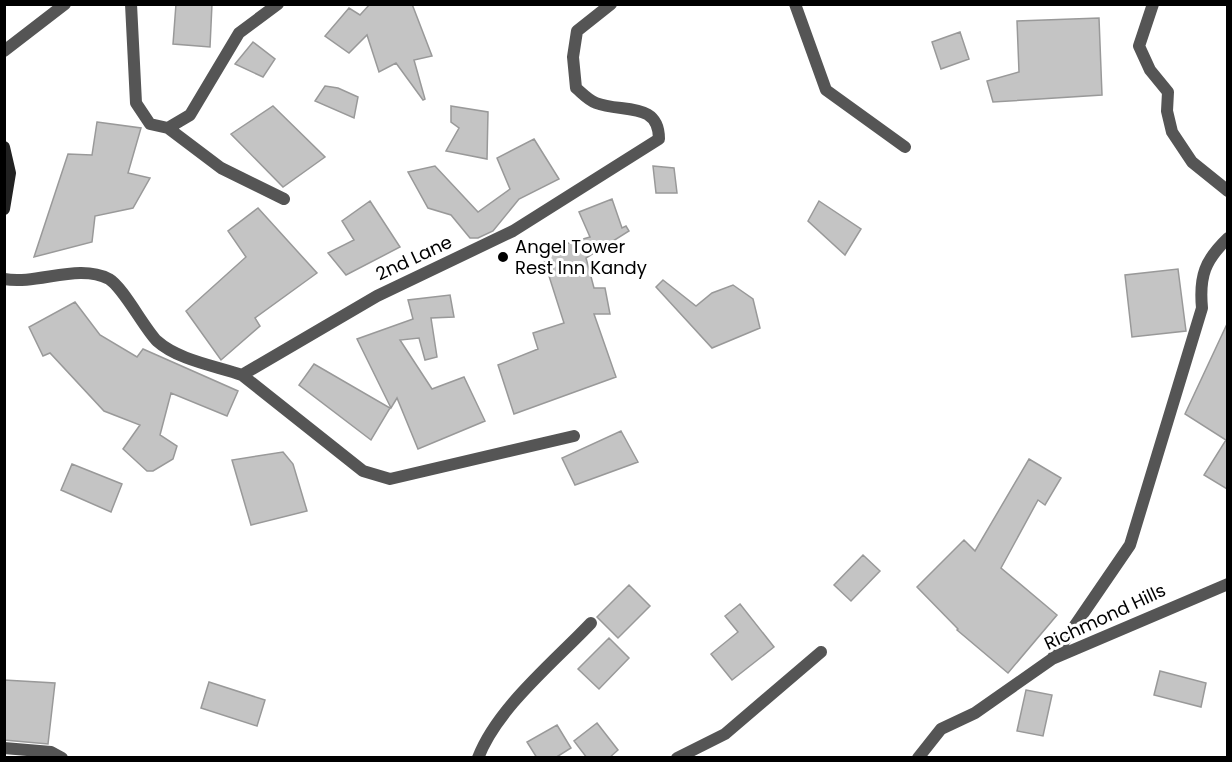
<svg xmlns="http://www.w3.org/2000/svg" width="1232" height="762" font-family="Poppins,sans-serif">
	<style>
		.building { fill: #c4c4c4; stroke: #999; stroke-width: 1.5 }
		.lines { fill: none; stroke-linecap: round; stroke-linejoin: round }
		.lane { stroke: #555; stroke-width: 12 }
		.street { stroke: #555; stroke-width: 12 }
		.secondary { stroke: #222; stroke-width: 12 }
		.poi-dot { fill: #000; stroke: #fff; stroke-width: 2 }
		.labels { text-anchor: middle; stroke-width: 6; stroke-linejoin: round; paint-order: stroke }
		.poi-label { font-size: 18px; fill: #000; stroke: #fff; text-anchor: start }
		.street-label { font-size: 18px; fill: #000; stroke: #fff }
	</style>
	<rect width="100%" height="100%" fill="#fff"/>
	<path class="building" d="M176,4h36l-2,43 -37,-3z
		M370,4h42l20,52 -18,4 11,39 -2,1 -27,-37 -17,9 -12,-37 -18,18 -24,-17 24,-28 11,7z
		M1099,18l3,77 -109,7 -6,-21 32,-9 -2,-51z
		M960,32l9,27 -28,10 -9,-27z
		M253,42l22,17 -12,18 -28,-13z
		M325,86l13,2 20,9 -4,21 -39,-17z
		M273,106l52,51 -42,30 -52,-53z
		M451,106l37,6 -1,47 -41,-8 13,-23 -8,-6z
		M97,122l44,6 -13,45 22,5 -17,30 -38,8 -3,26 -58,15 34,-103 24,1z
		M534,139l25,40 -40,20 -26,32 -15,7h-8l-19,-23 -23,-7 -20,-36 27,-6 43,46 32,-23 -13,-31z
		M653,166l21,2 3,25h-21z
		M612,199l10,29 4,-2 3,5 -43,27 8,30h11l5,26h-16l22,63 -102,37 -16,-49 40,-16 -5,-16 31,-10 -23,-72 49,-14 -11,-25z
		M370,201l30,46 -54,28 -18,-22 26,-13 -12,-19z
		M819,201l42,28 -16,26 -37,-34z
		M258,208l59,65 -62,45 5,8 -39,34 -35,-49 60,-54 -18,-26z
		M1178,269l8,62 -54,6 -7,-62z
		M663,280l33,26 16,-13 21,-8 20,14 7,29 -48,20 -56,-61z
		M450,295l4,22 -23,1 6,39 -12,3 -6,-22 -19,2 32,49 32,-12 21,44 -67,28 -21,-51 -6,10 -34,-69 56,-20 -5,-19z
		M75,302l25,33 37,22 6,-8 95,42 -11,25 -56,-23 -11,42 17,11 -4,13 -20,12h-6l-24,-22 17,-24 -36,-14 -54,-58 -7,3 -14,-29z
		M1227,324v165l-23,-14 22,-35 -41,-26z
		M314,364l76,44 -19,32 -72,-55z
		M621,431l17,31 -63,23 -13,-27z
		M283,452l10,12 14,47 -56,14 -19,-65z
		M1029,459l32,19 -16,27 -7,-5 -37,68 56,47 -49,58 -51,-43 1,-1 -41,-42 47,-47 11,11z
		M72,464l50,20 -11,28 -50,-22z
		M863,555l17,16 -29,30 -17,-16z
		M629,585l21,21 -32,32 -21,-21z
		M740,604l34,43 -42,33 -21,-26 27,-22 -13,-16z
		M609,638l20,20 -30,31 -21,-20z
		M1160,671l46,12 -5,24 -47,-12z
		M4,680l51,3 -7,61 -44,-4z
		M209,682l56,18 -8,26 -56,-18z
		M1026,690l26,5 -9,41 -26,-5z
		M597,723l21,27 -9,8h-22l-13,-17z
		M557,725l14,23 -16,10h-18l-10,-16z"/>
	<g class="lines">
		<path class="lane" d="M478,758c19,-50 76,-96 113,-135"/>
		<path class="street" d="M131,4l5,99 14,21 18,4 22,-13 49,-82 39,-29
			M795,4l31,86 79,57
			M1153,4l-14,42 11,24 18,22 -1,19 5,21 20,30 36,29
			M4,51l61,-47
			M168,128l53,40 63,31
			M4,279c34,6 74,-16 105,0 14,8 35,49 48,62 21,19 59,25 85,34l135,-79 136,-65 146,-92c0,-38 -37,-26 -63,-36 -8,-3 -14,-10 -20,-15l-3,-31 4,-26 34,-27
			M242,375l121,96 27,8 184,-43
			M1052,659l78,-114 72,-237c-3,-32 3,-48 26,-70
			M4,748l47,4 11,6
			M677,758l48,-24 96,-82
			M918,758l23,-29 34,-16 77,-54 176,-75"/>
		<path class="secondary" d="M4,147l6,26 -6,36"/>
	</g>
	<circle class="poi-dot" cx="503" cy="257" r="6"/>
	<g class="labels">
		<g class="poi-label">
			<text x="515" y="253">Angel Tower<tspan x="515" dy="21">Rest Inn Kandy</tspan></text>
		</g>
		<g class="street-label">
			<text transform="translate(414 258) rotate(-25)" y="6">2nd Lane</text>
			<text transform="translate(1105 617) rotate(-25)" y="6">Richmond Hills</text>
		</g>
	</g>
	<rect width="1232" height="762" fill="none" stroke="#000000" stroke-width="12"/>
</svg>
